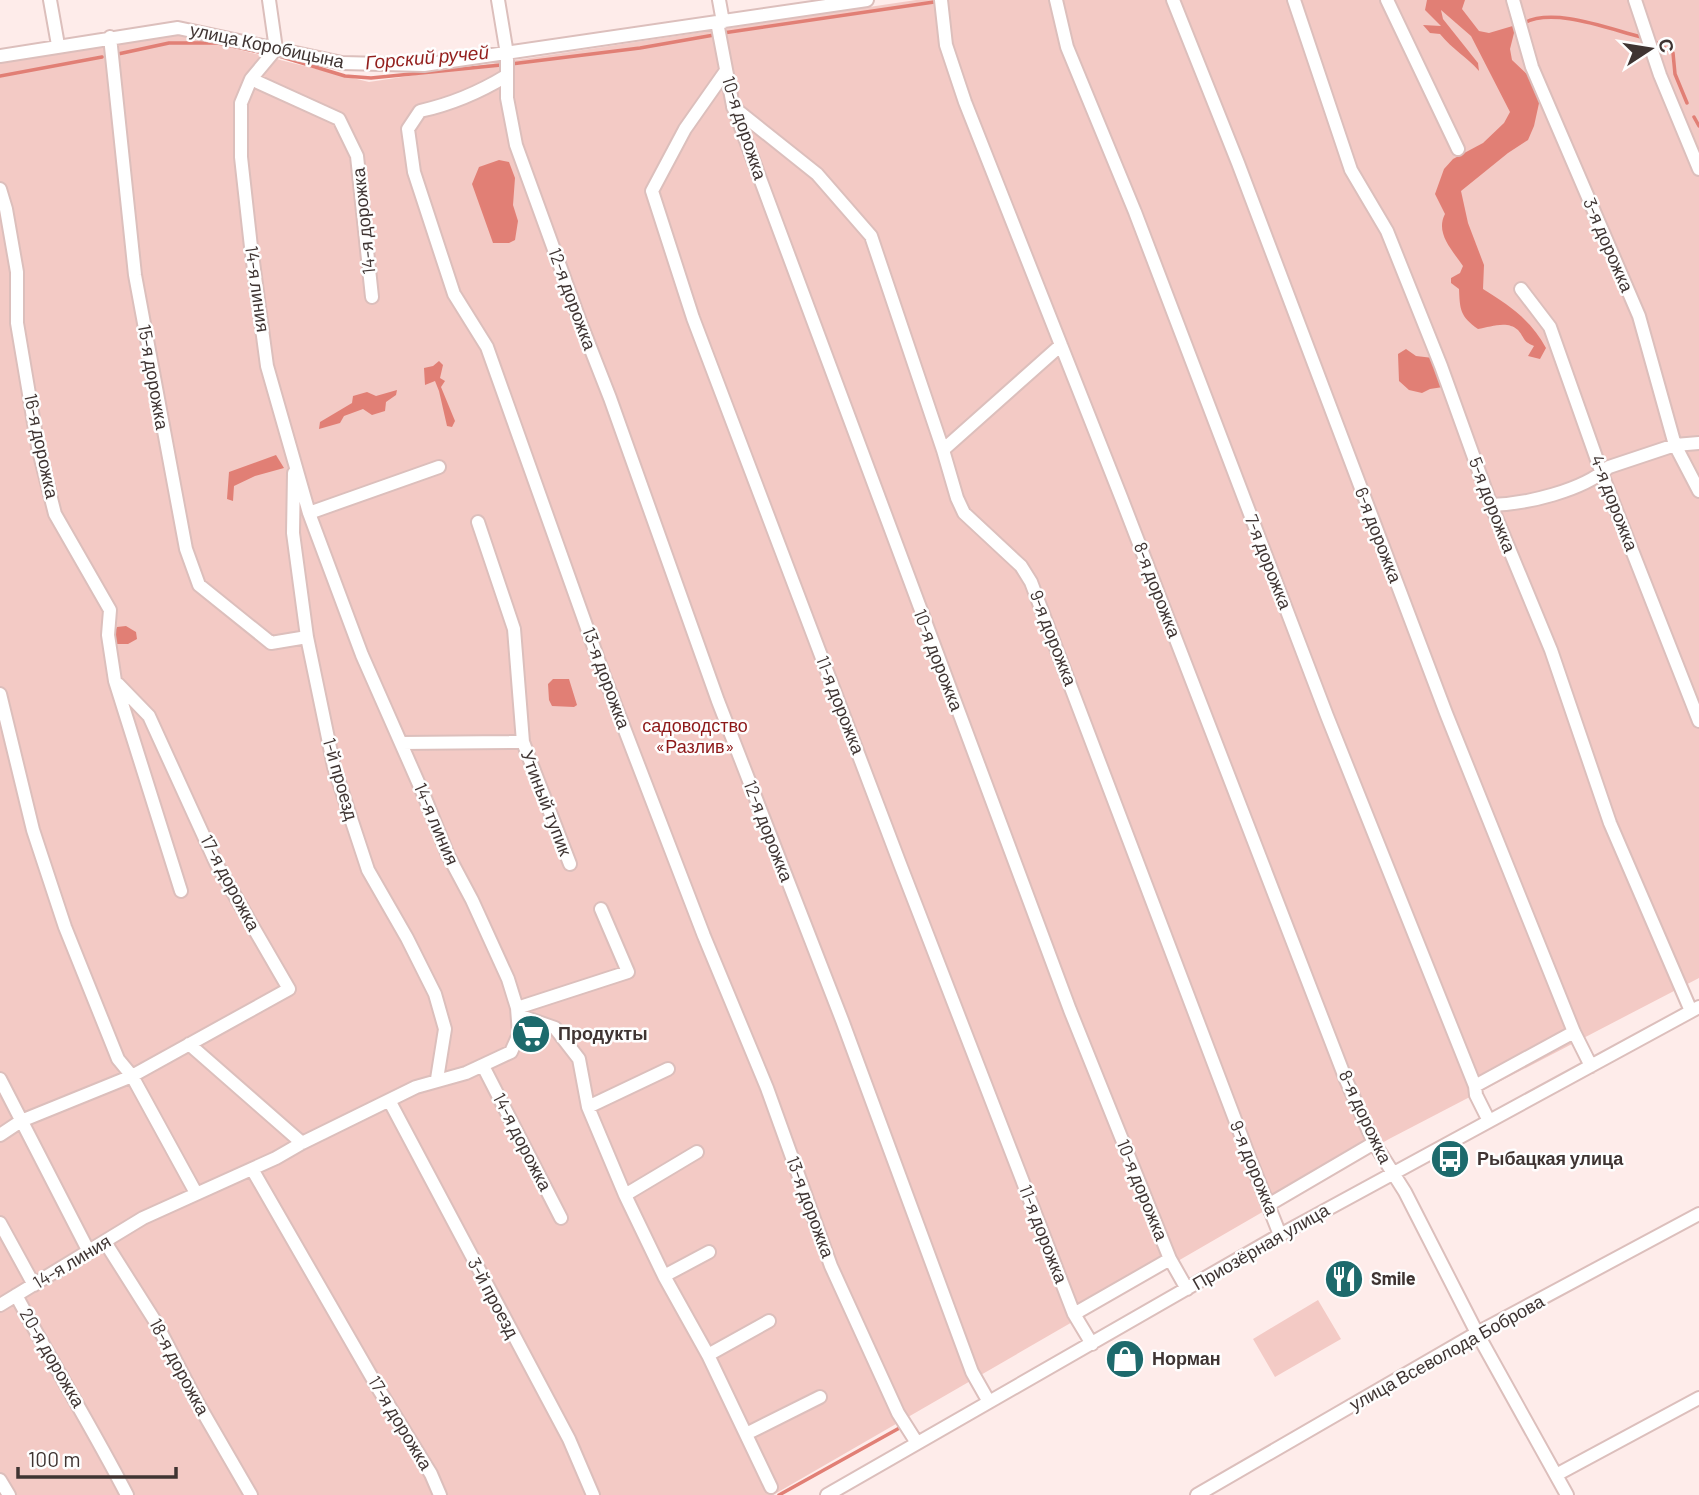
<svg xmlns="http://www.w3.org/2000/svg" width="1699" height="1495" font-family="Barlow,sans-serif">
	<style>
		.green { fill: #f3cac5 }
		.water { fill: #e17f75 }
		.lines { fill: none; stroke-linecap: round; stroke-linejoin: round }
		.stream { stroke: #e17f75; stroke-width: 3.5 }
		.minor-casing { stroke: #dcbfbc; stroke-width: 16 }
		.minor { stroke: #fff; stroke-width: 12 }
		.labels { text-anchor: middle; stroke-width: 5; stroke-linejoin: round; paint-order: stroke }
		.street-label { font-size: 18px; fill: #3f3432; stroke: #fefefe }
		.park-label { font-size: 18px; fill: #8d1818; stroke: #fefefe }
		.poi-label { font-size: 18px; font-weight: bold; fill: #3f3432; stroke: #fefefe; text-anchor: start }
		.water-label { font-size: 19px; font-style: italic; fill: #931f1d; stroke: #fefefe }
	</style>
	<rect width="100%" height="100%" fill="#feecea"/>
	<path class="green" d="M916,0h783v978l-310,161 -616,356h-773v-1432l179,-28 190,47z
		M1318,1300l23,39 -66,38 -22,-38z"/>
	<path class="water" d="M1427,0h38l-3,9 17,22 10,2 27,-8 -6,24 2,11 20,19 9,15 -7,32 -6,14 -20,13 -47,38 7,32 16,42 -1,24c26,16 48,31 63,59l-6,11 -12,-3 6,-10c-12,-5 -9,-8 -16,-16 -11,-10 -27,-3 -40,-1 -18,-13 -18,-19 -19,-40l-8,-6v-5l9,-5 3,-7c-11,-16 -28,-33 -18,-52l-10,-20 9,-25 9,-10 30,-16 21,-20 6,-11 -39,-76 -30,-26 2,9 35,44 1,8c-13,-15 -26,-21 -39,-37l-10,-1 -7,-8 18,1 -16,-16z
		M499,160l10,2 6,16 -2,27 5,16 -3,19 -6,3h-16l-21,-59 7,-17z
		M1406,349l10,7 17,2 10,29 -13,2 -8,4 -13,-3 -10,-9 -1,-27z
		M439,361l4,4 -3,13 5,3 -4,6 14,34 -3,6 -5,-1 -8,-35 -4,-10 -10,4 -1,-17 9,-2z
		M397,390l-1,5 -10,7 -1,9 -13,4 -9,-6 -19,7 -4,7 -21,6 1,-7 32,-19 1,-7 14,-4 9,4z
		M276,455l8,13 -29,8 -21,10 -1,15 -6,-2 2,-27z
		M126,626l10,6 1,7 -9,5h-12l-3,-8 4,-9z
		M553,679h16l8,26 -3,2 -22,-1 -3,-6 -1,-16z"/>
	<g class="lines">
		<path class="stream" d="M1524,23c30,-16 85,6 117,14
			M723,33l211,-31
			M1657,43l16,10 2,21 12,29
			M118,54l51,-11h49l45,10
			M279,56l66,20 26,2 130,-13
			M511,64l129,-16 74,-13
			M0,76l102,-19
			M1694,117l5,9
			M779,1495l124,-69"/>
		<g class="minor-casing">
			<path id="minor" d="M50,0l8,45
				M498,0l9,54v44l9,47 65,179 29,74 108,303 124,319 130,352 17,30
				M719,0l4,22
				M941,0l5,45 19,57 156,395 225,583 28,63 31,49 72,141 90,162
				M1056,0l11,47 68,165 192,504 148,370 1,9 13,26
				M1173,0l65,163 208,550 128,319 17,34
				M1294,0l57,170 36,61 54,135 50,139 60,145 59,173 81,188
				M1387,0l71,149
				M1513,0l19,67 107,249 36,129 24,46
				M1635,0l25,75 39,94
				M717,22l16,84 337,904 100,249 17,30
				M110,37l25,238 51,274 13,36 72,58 36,-6
				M0,56l178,-28 164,35 82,2 443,-65
				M725,72l-40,57 -33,62 41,127 207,546 174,450 18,30
				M506,76c-28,17 -54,28 -86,35l-12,18 6,43 40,122 33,53 116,326 101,263 63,152 64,178 67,147 19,30
				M251,79l88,40 18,37 15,141
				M733,107l84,67 54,62 72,214 14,48 7,15 57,53 10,16 219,577 30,76
				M0,189l6,20 11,63v51l21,124 17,67 55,96 -2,25 7,46 66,210
				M1521,289l29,38 52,147 97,247
				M943,450l118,-105
				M294,473l-1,60 14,104 27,130 34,103 39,68 28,56 10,35 -8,50
				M1491,505c35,-1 91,-14 118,-38l66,-22 24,-2
				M309,513l130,-46
				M478,522l36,107 9,113 47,122
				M0,694l33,136 32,97 53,132 14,17 64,117
				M401,743l122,-1
				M517,1008l111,-36 -27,-63
				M518,1015l37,13 24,31 9,48 37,88 39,81 44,79 63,132
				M189,1044l113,99
				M483,1066l78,152
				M0,1079l89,173
				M1475,1086l99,-54
				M390,1102l179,337 24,56
				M588,1107l80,-38
				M0,1135l21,-14 111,-45 157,-87 -73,-126 -67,-147 -31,-32
				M252,1169l126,219 53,86 9,21
				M625,1195l72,-43
				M1268,1205l106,-62
				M0,1223l34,62
				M105,1242l50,79 41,79 55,95
				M664,1276l45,-24
				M16,1295c36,68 76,132 111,200
				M0,1305l143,-87 133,-60 26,-15 114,-56 50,-14 45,-21 8,-18 -2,-26 -9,-29 -36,-79 -24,-45 -23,-57 -63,-143 -53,-142 -42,-147 -16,-119 -10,-90v-54l10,-24 25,-30 -7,-49
				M1074,1314l96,-55
				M708,1355l61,-34
				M746,1434l74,-37
				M1556,1475l143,-77
				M0,1480l9,15
				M827,1495l453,-260 419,-228
				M1197,1495l280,-162 222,-119"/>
		</g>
		<use href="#minor" class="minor"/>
	</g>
	<defs>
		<g id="supermarket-disc" transform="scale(2.0125)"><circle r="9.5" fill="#1d6a6c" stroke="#fefefe"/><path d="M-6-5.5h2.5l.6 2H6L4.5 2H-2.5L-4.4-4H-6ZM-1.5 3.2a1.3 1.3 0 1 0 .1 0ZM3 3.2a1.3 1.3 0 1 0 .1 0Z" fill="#fff"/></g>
		<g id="bus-disc" transform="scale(2.0125)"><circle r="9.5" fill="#1d6a6c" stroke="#fefefe"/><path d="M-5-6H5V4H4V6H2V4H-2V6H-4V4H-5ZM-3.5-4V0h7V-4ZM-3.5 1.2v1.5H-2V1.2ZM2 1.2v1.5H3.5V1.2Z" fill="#fff"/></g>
		<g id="restaurant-disc" transform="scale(2.0125)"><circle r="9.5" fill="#1d6a6c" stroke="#fefefe"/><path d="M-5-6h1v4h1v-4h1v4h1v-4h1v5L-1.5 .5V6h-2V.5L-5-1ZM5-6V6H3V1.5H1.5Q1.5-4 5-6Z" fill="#fff"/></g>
		<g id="shop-disc" transform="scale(2.0125)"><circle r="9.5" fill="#1d6a6c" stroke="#fefefe"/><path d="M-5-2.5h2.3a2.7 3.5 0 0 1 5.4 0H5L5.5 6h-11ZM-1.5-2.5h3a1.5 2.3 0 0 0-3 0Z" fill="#fff"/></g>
	</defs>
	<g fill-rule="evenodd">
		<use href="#supermarket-disc" x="531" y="1034"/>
		<use href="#bus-disc" x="1450" y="1159"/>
		<use href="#restaurant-disc" x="1344" y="1279"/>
		<use href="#shop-disc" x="1125" y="1359"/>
	</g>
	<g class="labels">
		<g class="street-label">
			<text transform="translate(267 46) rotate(12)" y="6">улица Коробицына</text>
			<text transform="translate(744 128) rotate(72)" y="6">10-я дорожка</text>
			<text transform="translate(364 221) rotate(-96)" y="6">14-я дорожка</text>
			<text transform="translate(1608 245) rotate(67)" y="6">3-я дорожка</text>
			<text transform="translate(257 289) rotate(82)" y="6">14-я линия</text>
			<text transform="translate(572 299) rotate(70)" y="6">12-я дорожка</text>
			<text transform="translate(153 377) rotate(80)" y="6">15-я дорожка</text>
			<text transform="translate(41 446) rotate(78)" y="6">16-я дорожка</text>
			<text transform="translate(1614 503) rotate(69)" y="6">4-я дорожка</text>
			<text transform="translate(1492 505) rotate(69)" y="6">5-я дорожка</text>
			<text transform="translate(1378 535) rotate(69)" y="6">6-я дорожка</text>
			<text transform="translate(1268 562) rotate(69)" y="6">7-я дорожка</text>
			<text transform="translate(1157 590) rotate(69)" y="6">8-я дорожка</text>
			<text transform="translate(1053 638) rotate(69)" y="6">9-я дорожка</text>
			<text transform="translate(938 660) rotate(69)" y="6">10-я дорожка</text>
			<text transform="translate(606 678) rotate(70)" y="6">13-я дорожка</text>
			<text transform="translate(840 705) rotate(69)" y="6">11-я дорожка</text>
			<text transform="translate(340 779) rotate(74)" y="6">1-й проезд</text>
			<text transform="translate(546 803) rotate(69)" y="6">Утиный тупик</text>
			<text transform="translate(436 824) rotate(67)" y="6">14-я линия</text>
			<text transform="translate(768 831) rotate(69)" y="6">12-я дорожка</text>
			<text transform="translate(230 883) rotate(62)" y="6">17-я дорожка</text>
			<text transform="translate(1365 1117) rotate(65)" y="6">8-я дорожка</text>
			<text transform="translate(522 1142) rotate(63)" y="6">14-я дорожка</text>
			<text transform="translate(1254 1168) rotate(68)" y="6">9-я дорожка</text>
			<text transform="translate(1142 1190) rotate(68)" y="6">10-я дорожка</text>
			<text transform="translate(810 1207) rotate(70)" y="6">13-я дорожка</text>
			<text transform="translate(1043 1234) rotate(69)" y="6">11-я дорожка</text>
			<text transform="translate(1261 1247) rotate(-30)" y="6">Приозёрная улица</text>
			<text transform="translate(72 1262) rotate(-31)" y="6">14-я линия</text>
			<text transform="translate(493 1298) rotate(62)" y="6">3-й проезд</text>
			<text transform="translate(1447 1353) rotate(-29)" y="6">улица Всеволода Боброва</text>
			<text transform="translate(52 1358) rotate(60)" y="6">20-я дорожка</text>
			<text transform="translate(179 1367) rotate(62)" y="6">18-я дорожка</text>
			<text transform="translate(400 1423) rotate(59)" y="6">17-я дорожка</text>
		</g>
		<g class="park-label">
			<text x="695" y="732">садоводство<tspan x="695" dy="21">«Разлив»</tspan></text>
		</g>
		<g class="poi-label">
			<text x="558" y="1040">Продукты</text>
			<text x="1477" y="1165">Рыбацкая улица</text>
			<text x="1371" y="1285">Smile</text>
			<text x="1152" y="1365">Норман</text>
		</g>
		<g class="water-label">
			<text transform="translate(427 57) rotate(-5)" y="7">Горский ручей</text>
		</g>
	</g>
	<g transform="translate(1650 49) rotate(78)" stroke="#fefefe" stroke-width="5" paint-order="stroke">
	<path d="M0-5L12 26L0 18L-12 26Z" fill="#3f3432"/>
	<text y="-10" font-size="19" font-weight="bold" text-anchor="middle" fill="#3f3432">С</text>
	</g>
	<path d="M18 1467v10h158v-10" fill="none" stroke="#3f3432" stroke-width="3.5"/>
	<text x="28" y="1467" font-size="21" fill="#3f3432" stroke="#fefefe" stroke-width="5" paint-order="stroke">100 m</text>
</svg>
